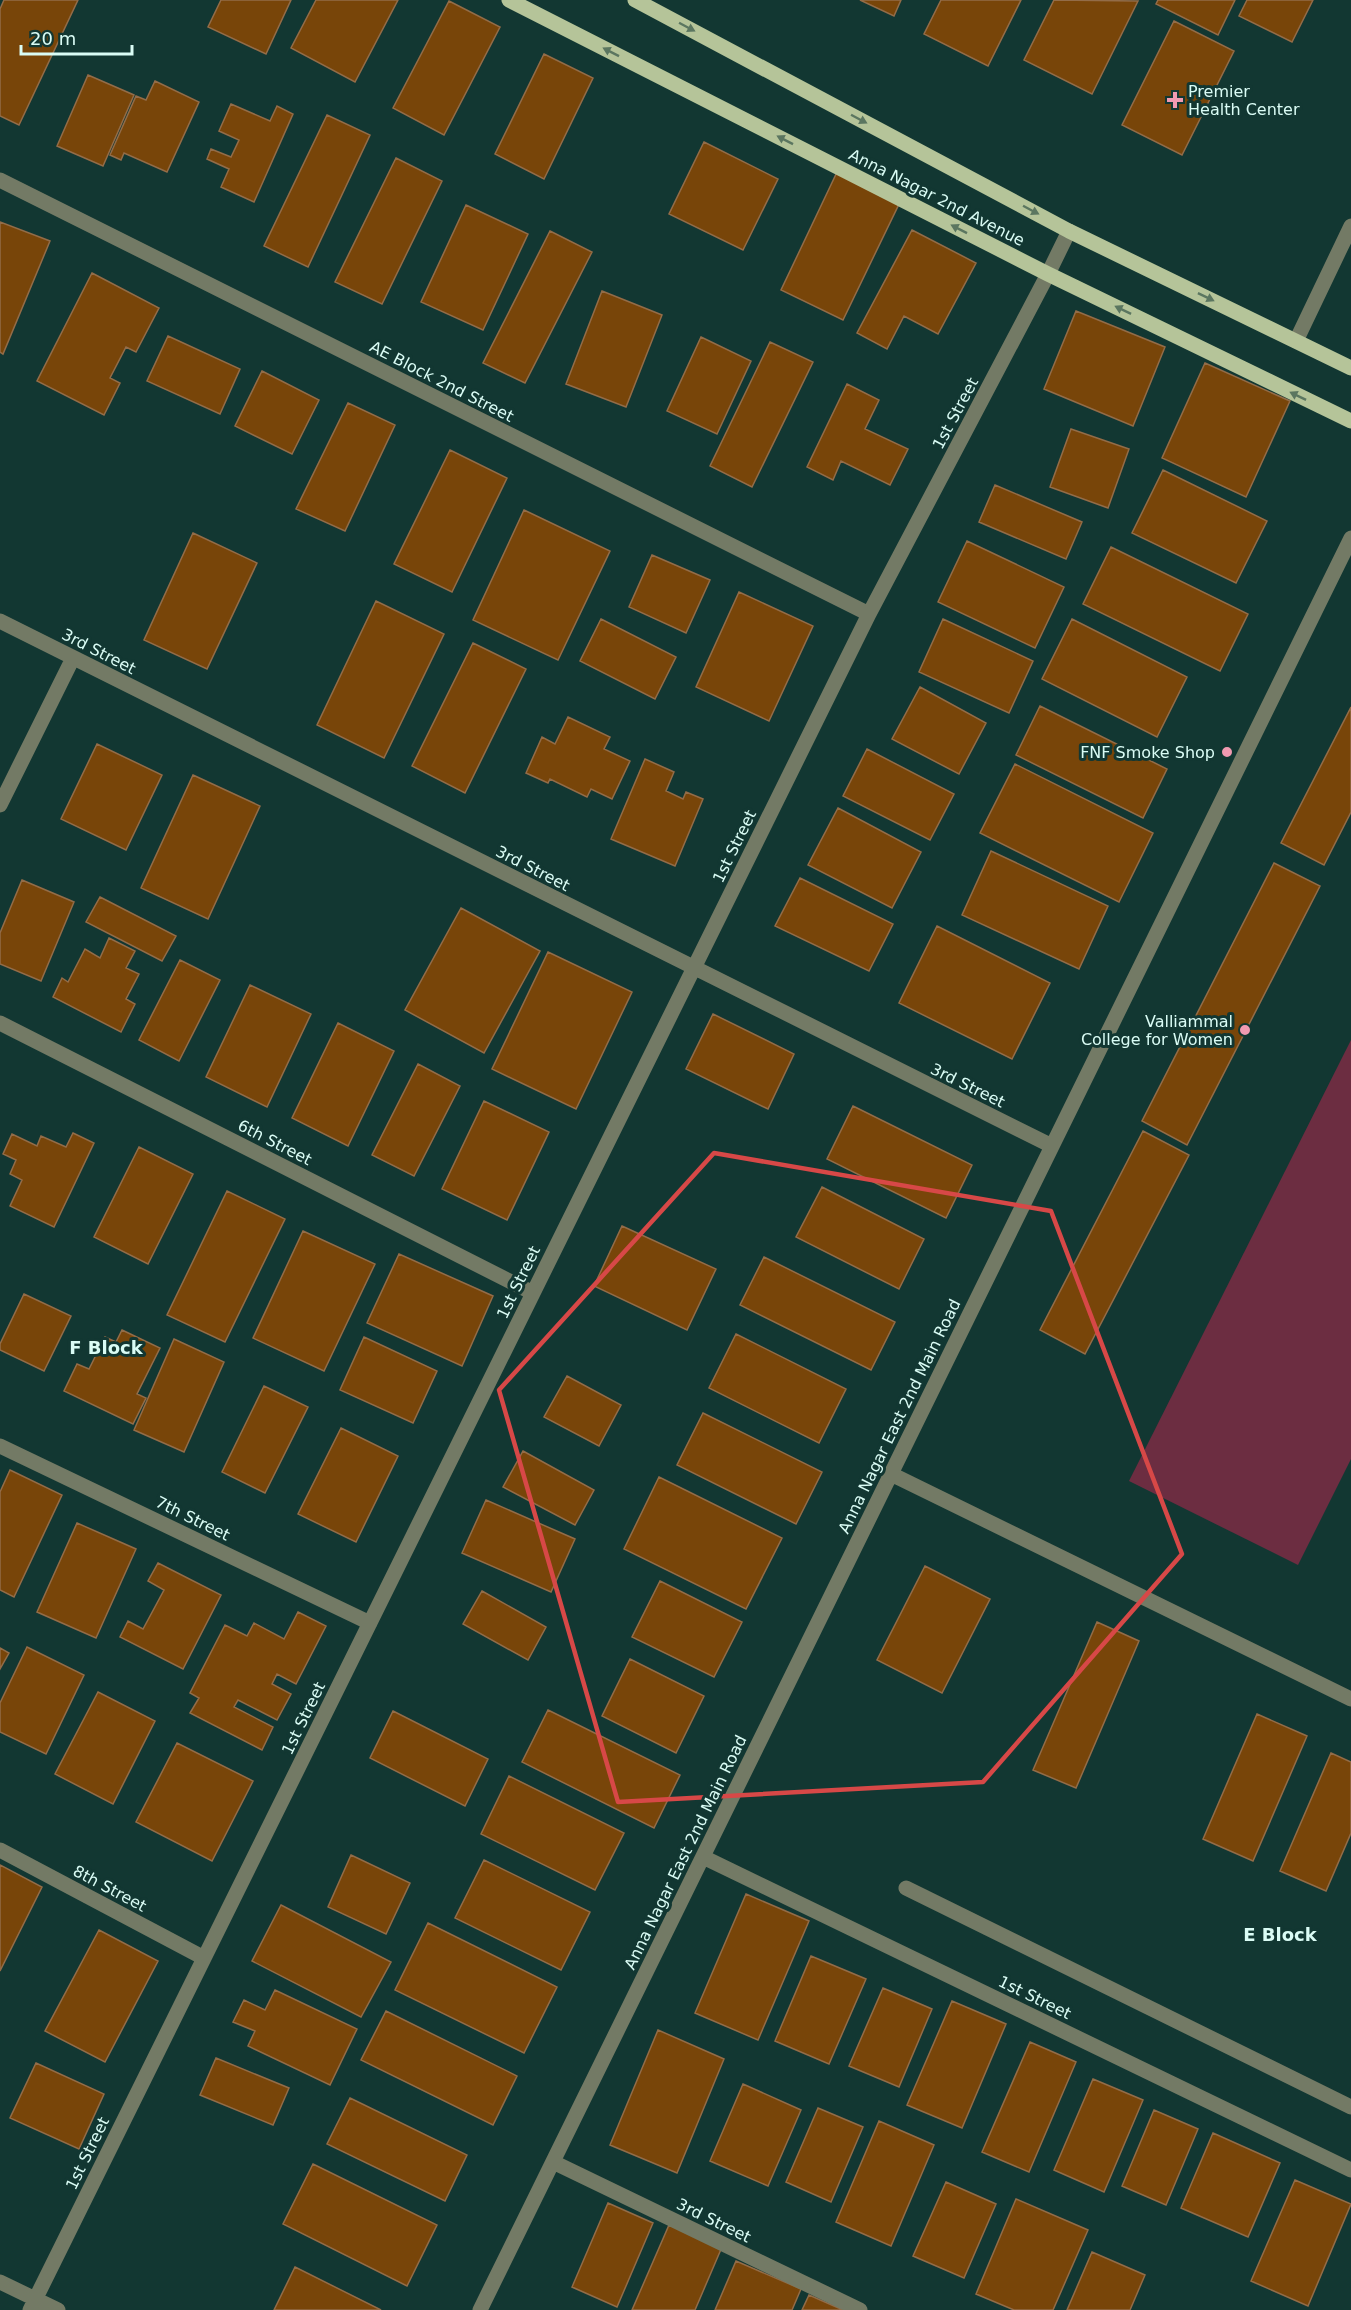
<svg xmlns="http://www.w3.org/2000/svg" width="1351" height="2310" font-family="'DejaVu Sans',sans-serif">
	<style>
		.green { fill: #6c2d41 }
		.building { fill: #784509; stroke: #936c48; stroke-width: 1.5 }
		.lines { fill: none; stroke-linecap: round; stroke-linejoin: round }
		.minor { stroke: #737a65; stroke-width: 15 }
		.major { stroke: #b5c499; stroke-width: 15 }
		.oneway { fill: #5b7660 }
		.marked { fill: none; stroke: #d74847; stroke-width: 4.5; stroke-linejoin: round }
		.poi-dot { fill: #f19ab1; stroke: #123732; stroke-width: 2 }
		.labels { text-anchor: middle; stroke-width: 6; stroke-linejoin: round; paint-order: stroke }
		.poi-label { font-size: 16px; fill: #dafcf5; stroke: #123732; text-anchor: end }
		.street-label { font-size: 16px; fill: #dafcf5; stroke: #123732 }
		.neighbourhood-label { font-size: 18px; font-weight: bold; fill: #dafcf5; stroke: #123732 }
	</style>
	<rect width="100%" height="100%" fill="#123732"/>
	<path class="green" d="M1351,1040v419l-53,106 -169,-84z"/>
	<path class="building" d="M4,0h74l-59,125 -19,-9v-107z
		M221,0h70l-25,54 -58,-27z
		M316,0h82l-43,82 -64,-34z
		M860,0h41l-7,16z
		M941,0h80l-33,66 -64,-32z
		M1054,0l84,1 -46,93 -68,-34z
		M1158,0h77l-17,35 -62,-31z
		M1247,0h66l-21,42 -53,-26z
		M449,1l51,26 -56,108 -51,-27z
		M1174,21l60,30 -52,104 -60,-30z
		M544,54l49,24 -49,101 -49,-25z
		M88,75l46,20 -31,71 -46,-20z
		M155,81l44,21 -32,70 -43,-19 -3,7 -11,-5 26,-59 10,4z
		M231,104l39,17 7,-15 16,8 -39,88 -33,-15 8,-18 -22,-10 4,-10 20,8 8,-17 -20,-9z
		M327,115l43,20 -62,132 -44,-21z
		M704,142l74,37 -35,71 -74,-36z
		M396,158l46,23 -60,123 -47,-22z
		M838,170l63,30 -58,120 -62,-30z
		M466,205l62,29 -45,96 -62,-28z
		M0,222l50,19 -47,113 -3,-2z
		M912,230l64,33 -38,71 -34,-18 -17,33 -30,-16z
		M550,231l42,21 -67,131 -42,-20z
		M92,273l67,35 -23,44 -10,-5 -16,31 10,5 -16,32 -67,-34z
		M602,291l60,24 -36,92 -60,-23z
		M1076,311l89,36 -32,79 -89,-37z
		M168,336l72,33 -20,45 -73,-33z
		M701,337l50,24 -34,73 -50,-23z
		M770,342l43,20 -61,125 -42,-21z
		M1205,363l85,38 -44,96 -84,-39z
		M262,371l57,29 -27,54 -57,-28z
		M847,384l32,16 -14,29 43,20 -18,36 -49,-24 -8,19 -26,-13z
		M348,403l47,22 -50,106 -49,-22z
		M1071,429l58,20 -21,59 -58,-21z
		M450,450l57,28 -55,114 -58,-28z
		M1163,470l104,51 -31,62 -104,-50z
		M995,485l87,37 -16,37 -87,-37z
		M524,510l86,41 -52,109 -85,-40z
		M193,533l64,30 -50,106 -63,-29z
		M967,541l97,46 -29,61 -97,-46z
		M1111,547l137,67 -28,57 -137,-67z
		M652,555l58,25 -24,53 -57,-26z
		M739,592l74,34 -44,95 -73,-34z
		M376,601l68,33 -60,124 -67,-33z
		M601,619l75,38 -21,42 -75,-38z
		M943,619l90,42 -24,52 -90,-41z
		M1072,619l115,58 -30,60 -115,-58z
		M473,643l53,26 -61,124 -53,-27z
		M920,687l66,36 -27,51 -67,-35z
		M1040,706l127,63 -24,49 -127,-63z
		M1351,707v105l-27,53 -43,-22z
		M568,717l42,20 -6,12 26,12 -18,38 -21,-10 -4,8 -37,-18 -2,4 -22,-10 16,-36 13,7z
		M97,744l65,31 -36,75 -65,-31z
		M867,749l87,45 -24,46 -87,-44z
		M645,759l29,13 -8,19 17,8 3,-7 17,7 -28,67 -64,-27z
		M1015,764l138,69 -34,69 -139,-69z
		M193,775l67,31 -52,113 -67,-31z
		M838,808l83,44 -29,56 -84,-43z
		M991,851l117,55 -29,63 -117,-54z
		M1274,863l46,23 -133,259 -45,-24z
		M800,878l93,46 -24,47 -94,-45z
		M22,880l52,22 -33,79 -41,-17v-31z
		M100,897l76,39 -14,25 -76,-39z
		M461,908l79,43 -56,102 -79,-43z
		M937,926l113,57 -38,76 -113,-56z
		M109,938l26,13 -9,17 13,6 -13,25 9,5 -14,28 -68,-35 9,-19 6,4 17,-33 15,9z
		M548,952l84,40 -56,117 -84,-40z
		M180,960l40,20 -41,81 -40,-21z
		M250,985l61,29 -44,93 -61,-30z
		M713,1014l81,40 -26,55 -82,-40z
		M338,1023l56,28 -46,95 -56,-28z
		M418,1064l42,22 -46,90 -42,-21z
		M484,1101l65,31 -42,88 -65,-31z
		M853,1106l119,59 -26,53 -119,-59z
		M1143,1131l46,24 -104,199 -45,-24z
		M73,1133l21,10 -40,84 -44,-21 12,-26 -12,-6 6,-14 -13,-6 9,-20 25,12 4,-10 25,11z
		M139,1147l54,27 -45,90 -54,-27z
		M822,1187l102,52 -25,50 -103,-52z
		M227,1191l58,28 -60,123 -58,-27z
		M622,1226l94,43 -29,61 -93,-44z
		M303,1231l72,33 -51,107 -71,-33z
		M399,1254l94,42 -31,70 -95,-43z
		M764,1257l131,65 -24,48 -131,-65z
		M24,1294l47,22 -27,55 -44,-21v-6z
		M122,1330l38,18 -23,46 9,4 -13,26 -69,-33 13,-27 12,5 16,-32 11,5z
		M736,1334l110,55 -27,54 -110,-55z
		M364,1337l73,34 -24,52 -73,-33z
		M174,1339l50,23 -40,90 -50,-22z
		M567,1376l54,29 -22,41 -55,-29z
		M264,1386l44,21 -43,86 -43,-21z
		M703,1413l119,59 -26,52 -119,-59z
		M341,1428l57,28 -42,86 -58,-28z
		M523,1451l71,39 -19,35 -72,-38z
		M10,1470l52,25 -48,102 -14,-7v-98z
		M659,1477l123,61 -36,71 -122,-60z
		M486,1500l89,39 -24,53 -89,-39z
		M77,1523l59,26 -40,89 -59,-26z
		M158,1563l63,32 -38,74 -63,-32 8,-16 15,8 21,-39 -16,-9z
		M925,1566l65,33 -48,94 -65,-33z
		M660,1581l82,41 -28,55 -82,-40z
		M482,1591l64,36 -18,33 -65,-36z
		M298,1612l28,14 -30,58 -19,-10 -5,10 19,10 -14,26 -39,-20 -4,7 39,20 -11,23 -72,-37 9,-15 -9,-5 35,-68 22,11 7,-13 30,16z
		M1097,1622l42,19 -63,147 -43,-18z
		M27,1647l57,28 -38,79 -46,-22v-29z
		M0,1648l9,5 -9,16z
		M630,1659l74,37 -28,57 -74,-37z
		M98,1692l57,29 -42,83 -58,-30z
		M548,1710l132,65 -26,53 -132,-66z
		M393,1711l95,48 -23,47 -95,-48z
		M1257,1714l50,22 -54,125 -50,-22z
		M177,1743l76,38 -41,80 -76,-39z
		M1331,1753l20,9v71l-25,58 -46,-20z
		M509,1776l115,57 -29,57 -114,-56z
		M351,1855l59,28 -24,51 -58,-27z
		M484,1860l106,52 -29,58 -106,-52z
		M0,1865l42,22 -42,84z
		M746,1894l63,27 -51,119 -63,-27z
		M281,1905l110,57 -30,55 -109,-56z
		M428,1923l129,64 -33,66 -129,-63z
		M99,1930l59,31 -53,101 -60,-31z
		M811,1956l55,23 -37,85 -54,-23z
		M883,1988l49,21 -33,78 -50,-21z
		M275,1990l82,39 -27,56 -82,-39 7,-15 -22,-9 11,-22 21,10z
		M952,2001l54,23 -44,104 -55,-23z
		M386,2011l131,65 -24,49 -132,-65z
		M658,2030l66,29 -47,114 -67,-28z
		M1030,2042l46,20 -47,110 -47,-20z
		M216,2058l73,30 -16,37 -73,-30z
		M36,2063l68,31 -25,55 -69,-31z
		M1093,2079l50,21 -39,92 -50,-22z
		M743,2084l58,26 -33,76 -58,-25z
		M350,2098l117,57 -22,46 -118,-57z
		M818,2108l45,19 -32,75 -45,-20z
		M1154,2110l44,19 -32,76 -44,-19z
		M879,2121l55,24 -43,101 -55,-24z
		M1213,2133l67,30 -32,74 -67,-29z
		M313,2164l124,61 -30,61 -124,-62z
		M1295,2180l56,24 -43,102 -57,-25z
		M946,2182l50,22 -32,74 -51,-22z
		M1016,2199l72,31 -35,80h-39l-38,-16z
		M608,2203l45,20 -36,84 -45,-20z
		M669,2225l53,22 -27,63h-63z
		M1092,2252l53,23 -15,35h-63z
		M736,2261l65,28 -9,21h-77z
		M295,2267l86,43h-107z
		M809,2295l34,15h-41z"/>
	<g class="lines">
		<path class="minor" d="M0,180l869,434
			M1296,341l55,-115
			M0,621l1052,525
			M0,805l73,-147
			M0,1023l533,270
			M0,1446l370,177
			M891,1474l460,225
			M0,1850l204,108
			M703,1857l648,313
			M906,1888l445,219
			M553,2162l307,148
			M0,2282l58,28
			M30,2310l839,-1696 179,-340 21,-43
			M480,2310l871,-1772"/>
		<path class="major" d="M509,0l539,274 303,147
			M635,0l434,231 282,137"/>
	</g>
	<defs><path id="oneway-solid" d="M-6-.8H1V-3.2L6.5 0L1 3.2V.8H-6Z" transform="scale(1.5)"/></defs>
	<g class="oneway">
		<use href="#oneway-solid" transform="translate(687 27) rotate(28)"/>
		<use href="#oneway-solid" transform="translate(611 52) rotate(-153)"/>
		<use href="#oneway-solid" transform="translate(859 119) rotate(28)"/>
		<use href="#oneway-solid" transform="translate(785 140) rotate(-153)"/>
		<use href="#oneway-solid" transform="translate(1031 210) rotate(28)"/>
		<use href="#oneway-solid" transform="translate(959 229) rotate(-153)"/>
		<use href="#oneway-solid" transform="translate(1206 297) rotate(26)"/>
		<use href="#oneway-solid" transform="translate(1123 310) rotate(-154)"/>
		<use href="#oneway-solid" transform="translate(1298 396) rotate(-154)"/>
	</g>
	<path class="marked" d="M714,1153l337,58 131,343 -199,228 -365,20 -119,-412z"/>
	<g class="poi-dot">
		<path d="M1172 91h6v6h6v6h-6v6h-6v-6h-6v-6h6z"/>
		<circle cx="1227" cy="752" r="6"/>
		<circle cx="1245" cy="1030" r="6"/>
	</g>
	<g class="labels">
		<g class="poi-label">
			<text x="1188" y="97" text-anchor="start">Premier<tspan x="1188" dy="18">Health Center</tspan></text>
			<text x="1215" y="758">FNF Smoke Shop</text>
			<text x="1233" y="1027">Valliammal<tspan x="1233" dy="18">College for Women</tspan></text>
		</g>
		<g class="street-label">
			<text transform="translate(937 197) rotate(27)" y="6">Anna Nagar 2nd Avenue</text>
			<text transform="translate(442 381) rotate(27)" y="6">AE Block 2nd Street</text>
			<text transform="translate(955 413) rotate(-62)" y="6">1st Street</text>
			<text transform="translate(99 651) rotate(27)" y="6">3rd Street</text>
			<text transform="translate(734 846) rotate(-64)" y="6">1st Street</text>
			<text transform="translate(533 868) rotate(27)" y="6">3rd Street</text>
			<text transform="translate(968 1085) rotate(26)" y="6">3rd Street</text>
			<text transform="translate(275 1142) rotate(27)" y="6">6th Street</text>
			<text transform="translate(518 1282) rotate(-64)" y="6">1st Street</text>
			<text transform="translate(899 1416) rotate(-64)" y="6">Anna Nagar East 2nd Main Road</text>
			<text transform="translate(193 1518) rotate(26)" y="6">7th Street</text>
			<text transform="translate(303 1718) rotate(-64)" y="6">1st Street</text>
			<text transform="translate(685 1852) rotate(-64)" y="6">Anna Nagar East 2nd Main Road</text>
			<text transform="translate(110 1888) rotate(28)" y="6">8th Street</text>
			<text transform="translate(1035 1997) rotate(26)" y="6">1st Street</text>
			<text transform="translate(87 2153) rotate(-64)" y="6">1st Street</text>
			<text transform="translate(714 2220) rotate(26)" y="6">3rd Street</text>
		</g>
		<g class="neighbourhood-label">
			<text x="106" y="1354">F Block</text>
			<text x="1280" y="1941">E Block</text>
		</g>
	</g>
	<path d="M21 45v9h111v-9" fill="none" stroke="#dafcf5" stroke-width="3"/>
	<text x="30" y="45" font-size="18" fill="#dafcf5" stroke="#123732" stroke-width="4.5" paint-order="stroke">20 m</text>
</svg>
